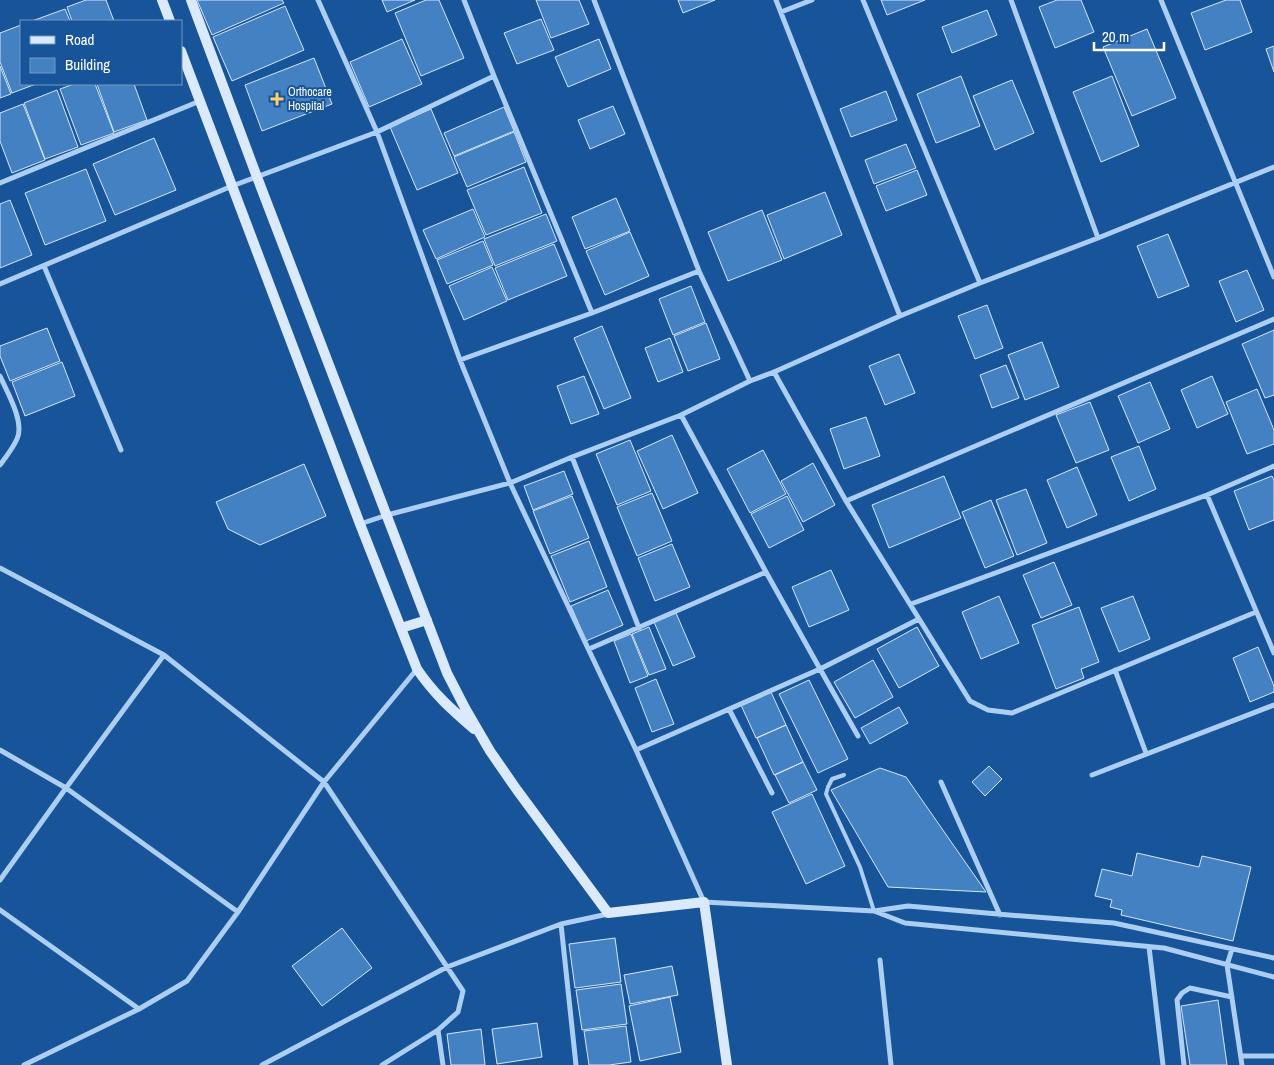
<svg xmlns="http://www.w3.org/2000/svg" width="1274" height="1065" font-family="'Archivo Narrow',sans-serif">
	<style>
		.building { fill: #4481c2; stroke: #d3e7fc }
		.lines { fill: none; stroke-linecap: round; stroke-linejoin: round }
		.lane { stroke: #abcef2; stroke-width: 4 }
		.street { stroke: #abcef2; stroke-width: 5 }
		.secondary { stroke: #daeafc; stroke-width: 10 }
		.poi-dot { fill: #ffcf6c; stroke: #175499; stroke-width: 2 }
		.labels { text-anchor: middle; stroke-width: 4; stroke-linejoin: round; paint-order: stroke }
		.poi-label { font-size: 12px; fill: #fff; stroke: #175499; text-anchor: start }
	</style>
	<rect width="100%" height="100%" fill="#175499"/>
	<path class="building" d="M86,0h20l8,21h-42l-5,-14z
		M197,0h85l2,3 -72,32z
		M382,0h33l-28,12z
		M426,0h13l25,58 -43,18 -26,-63z
		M536,0h43l10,24 -38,14z
		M678,0h37l-32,13z
		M881,0h44l-38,15z
		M1057,0h24l13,32 -39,16 -16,-41z
		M1226,0h14l12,32 -47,18 -14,-37z
		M285,6l19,44 -72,31 -19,-44z
		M65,9l5,12h-38z
		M987,10l10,25 -45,18 -10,-26z
		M541,19l13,31 -37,14 -13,-31z
		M21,25v59h15l-24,9 -12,-31v-29z
		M1147,29l29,69 -44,18 -29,-69z
		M402,39l20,45 -53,23 -19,-45z
		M599,39l12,30 -43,18 -13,-30z
		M1274,46v26l-8,-23z
		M314,58l18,46 -70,27 -17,-46z
		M0,66l11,28 -11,4z
		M961,76l19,50 -44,17 -19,-49z
		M1112,76l27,70 -38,16 -28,-70z
		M1012,80l22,53 -39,17 -22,-54z
		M74,84h21l19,49 -33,12 -21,-56z
		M97,84h37l13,36 -33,12z
		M57,90l21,57 -33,12 -21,-56z
		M886,91l11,29 -46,17 -11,-28z
		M23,104l22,56 -33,13 -12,-32v-28z
		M613,106l12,28 -35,15 -12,-29z
		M504,107l10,24 -60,25 -10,-23z
		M431,109l27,64 -41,17 -27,-63z
		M514,132l12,30 -59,25 -13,-30z
		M154,138l22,52 -61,25 -22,-51z
		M906,144l10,24 -42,16 -9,-24z
		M524,167l18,46 -56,22 -19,-45z
		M86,169l20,52 -61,24 -20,-52z
		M917,170l10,25 -41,16 -10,-25z
		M825,192l17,43 -58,24 -17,-44z
		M616,198l14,33 -45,18 -13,-32z
		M10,200l22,55 -32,13v-64z
		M473,209l12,28 -49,22 -13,-29z
		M762,210l20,50 -54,21 -20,-49z
		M546,214l11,27 -62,25 -11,-27z
		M630,232l19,44 -44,19 -19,-44z
		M1168,234l21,52 -31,12 -21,-52z
		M483,241l10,24 -46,19 -10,-24z
		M554,244l13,32 -59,24 -13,-32z
		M492,267l15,34 -43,19 -15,-34z
		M1247,270l17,40 -28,12 -17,-41z
		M691,286l14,36 -32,13 -14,-36z
		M987,305l16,43 -28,11 -17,-43z
		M706,323l14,36 -32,12 -14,-35z
		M602,326l29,72 -27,11 -30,-71z
		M47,328l13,33 -50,20 -10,-25v-10z
		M1274,330v65l-9,3 -23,-54z
		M670,338l13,34 -25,10 -13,-34z
		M1042,342l17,45 -34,13 -17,-45z
		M899,354l16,39 -30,12 -16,-39z
		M62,362l13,34 -50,20 -13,-34z
		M1006,365l13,33 -27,10 -12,-33z
		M584,376l15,38 -28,10 -14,-38z
		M1212,376l16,38 -31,14 -16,-38z
		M1150,382l20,47 -32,14 -20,-47z
		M1257,389l17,41v14l-27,10 -21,-52z
		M1090,402l19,48 -33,13 -20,-48z
		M866,417l14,39 -36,13 -14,-40z
		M672,435l26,58 -35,16 -26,-58z
		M630,440l21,51 -34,14 -21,-51z
		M1139,446l17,43 -27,12 -18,-44z
		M763,450l23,44 -36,19 -23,-44z
		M813,463l22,42 -32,17 -22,-41z
		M304,464l22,52 -66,29 -32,-16 -12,-27z
		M1077,467l20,48 -30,13 -20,-48z
		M564,471l9,23 -40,16 -9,-24z
		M944,476l17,42 -72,30 -17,-43z
		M1272,476l2,4v40l-25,10 -15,-39z
		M1026,489l21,54 -30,12 -21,-55z
		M652,493l20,48 -35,15 -20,-49z
		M572,496l17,42 -39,16 -17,-43z
		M787,496l17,34 -35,18 -18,-34z
		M991,500l23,56 -29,12 -23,-56z
		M589,541l18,46 -37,15 -19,-46z
		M672,544l18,43 -35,14 -17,-43z
		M1054,562l18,43 -31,13 -18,-43z
		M831,570l18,40 -40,17 -17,-40z
		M608,590l15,35 -37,16 -15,-35z
		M999,596l20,47 -38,16 -19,-47z
		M1133,596l17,43 -31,13 -18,-44z
		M1079,607l20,55 -18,7 3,9 -28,11 -24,-64z
		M676,613l19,44 -22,9 -19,-44z
		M649,627l17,42 -17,6 -17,-41z
		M917,627l22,39 -40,22 -22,-39z
		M631,634l17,42 -18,7 -16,-42z
		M1258,647l16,39v6l-24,10 -17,-44z
		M873,660l20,37 -38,21 -21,-36z
		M656,679l18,45 -22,8 -17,-44z
		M809,680l39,79 -30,14 -39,-79z
		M771,692l15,33 -30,13 -15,-33z
		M899,707l9,16 -38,21 -9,-16z
		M786,725l17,37 -29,13 -17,-37z
		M803,762l14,28 -28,13 -14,-28z
		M989,766l13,13 -17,17 -13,-14z
		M880,768l26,9 80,115 -98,-5 -57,-97z
		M812,794l33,72 -39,18 -34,-72z
		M1137,853l62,14 3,-11 49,11 -18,74 -112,-26 1,-5 -12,-3 2,-7 -17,-4 7,-27 30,7z
		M342,928l30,40 -50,38 -30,-40z
		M615,938l6,44 -46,6 -6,-44z
		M672,966l6,29 -48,9 -6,-29z
		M621,984l6,40 -45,6 -6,-40z
		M670,997l11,55 -41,9 -11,-55z
		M1218,1000l9,65h-37l-9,-59z
		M537,1023l5,34 -45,7 -5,-35z
		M626,1026l5,36 -22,3h-20l-5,-34z
		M481,1029l4,36h-34l-4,-31z"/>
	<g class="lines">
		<path class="lane" d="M844,775l-12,4 -4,8 -2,7 34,73 14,44"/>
		<path class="street" d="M318,0l59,132 83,228 50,123 126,267 68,152 170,9 34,-5 101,9 105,8 160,35
			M464,0l30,76 98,237
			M594,0l105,271 51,110
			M776,0l124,316
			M863,0l117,283
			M1011,0l87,238
			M1161,0l113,277
			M781,12l31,-12
			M0,183l200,-82
			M44,266l77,184
			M0,284l232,-98 145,-54 117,-56
			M460,360l132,-47 107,-42
			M774,372l72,129 428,-182
			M0,376c7,16 25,46 17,63 -4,9 -11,18 -17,26
			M572,457l67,171
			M1207,495l67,158
			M846,501l124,200 18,9 24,3 244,-101
			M360,524l27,-9 123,-32 62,-26 109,-42 69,-34 24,-9 126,-56 80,-33 118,-45 176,-71
			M0,568l164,87 160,127 139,209 -5,21 -20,18 5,35
			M911,604l296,-109 67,-29
			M589,649l177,-77 -85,-157
			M1115,670l31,83
			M729,709l43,84
			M858,736l-38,-67 99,-50
			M0,750l66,38 172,124
			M636,750l184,-81 -54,-97
			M1092,775l182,-70
			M941,782l59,133
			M0,880l66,-92 98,-133
			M0,910l139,99
			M874,911l31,12 259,25 110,29
			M561,924l15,141
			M1149,947l14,118
			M1232,949l-5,16 15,100
			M880,960l11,105
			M1241,1056h33
			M24,1065l115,-56 48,-28 51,-69 86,-130 93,-113
			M262,1065l185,-98 114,-43 47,-10
			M382,1065l56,-35
			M1184,1065l-7,-65 5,-7 8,-5 42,9"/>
		<path class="secondary" d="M162,0l8,21
			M191,0l66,177 190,496 18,35 25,43 27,39 91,123 96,-11 23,163
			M181,51l179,473 57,145c17,25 34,40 57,60
			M401,628l26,-8"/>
	</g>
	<path class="poi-dot" d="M274.5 91.5h5v5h5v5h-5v5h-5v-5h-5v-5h5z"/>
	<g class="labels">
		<g class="poi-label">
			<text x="288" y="96">Orthocare<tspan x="288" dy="14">Hospital</tspan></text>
		</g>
	</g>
	<rect x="20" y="20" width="162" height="65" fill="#175499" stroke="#7498c2"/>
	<rect x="30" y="36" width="25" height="8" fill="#daeafc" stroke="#7498c2"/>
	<text x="65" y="45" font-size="15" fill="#ffffff">Road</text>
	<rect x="30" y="58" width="25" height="15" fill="#4481c2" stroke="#7498c2"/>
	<text x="65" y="70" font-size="15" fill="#ffffff">Building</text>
	<path d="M1094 42v8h70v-8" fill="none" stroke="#ffffff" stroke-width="2.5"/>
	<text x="1102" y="42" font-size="15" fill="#ffffff" stroke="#175499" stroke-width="4" paint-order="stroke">20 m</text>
</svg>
